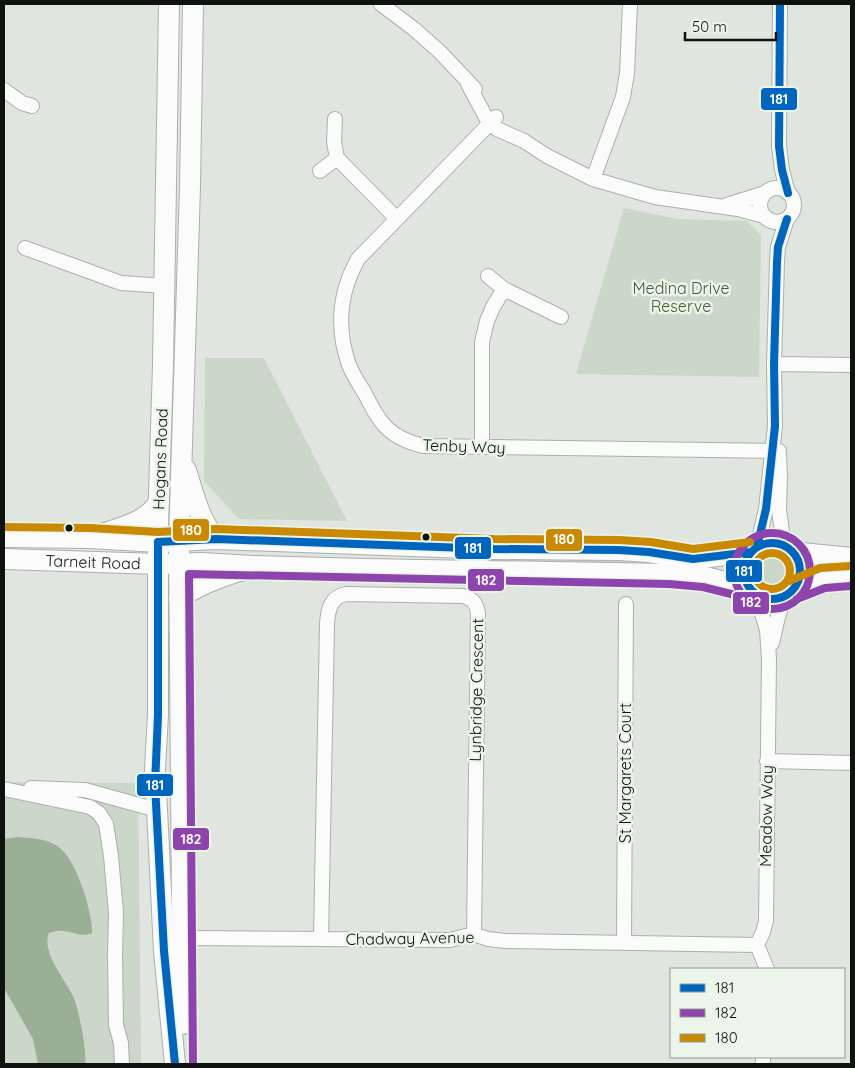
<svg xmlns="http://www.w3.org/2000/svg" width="855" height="1068" font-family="Quicksand,sans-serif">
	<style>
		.green { fill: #cbd7c8 }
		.water { fill: #9bae96 }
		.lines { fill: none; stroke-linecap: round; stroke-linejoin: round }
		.street-casing { stroke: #acb0ac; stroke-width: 16 }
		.secondary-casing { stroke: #acb0ac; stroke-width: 22 }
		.street { stroke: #fafbfa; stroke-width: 14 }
		.secondary { stroke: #fafbfa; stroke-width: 20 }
		.bus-1-casing { stroke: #ebf5e9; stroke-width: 11 }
		.bus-2-casing { stroke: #ebf5e9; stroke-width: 11 }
		.bus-3-casing { stroke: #ebf5e9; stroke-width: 11 }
		.bus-1 { stroke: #0065bd; stroke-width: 8 }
		.bus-2 { stroke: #8e44ad; stroke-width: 8 }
		.bus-3 { stroke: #c98903; stroke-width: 8 }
		.bus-dot { fill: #0f130f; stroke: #ebf5e9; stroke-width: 2 }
		.labels { text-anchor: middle; stroke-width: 5; stroke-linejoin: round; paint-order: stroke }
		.park-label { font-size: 16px; fill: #3d6133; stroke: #ebf5e9 }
		.street-label { font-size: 16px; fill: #0f130f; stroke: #ebf5e9 }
		.line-badge { stroke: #ebf5e9; stroke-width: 2 }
		.badge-label { font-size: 14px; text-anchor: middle; font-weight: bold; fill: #fff }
	</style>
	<rect width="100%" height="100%" fill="#e0e5df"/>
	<path class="green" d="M624,208l54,11 69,2 14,14 -2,142 -183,-3z
		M205,358h59l83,163 -108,-2 -35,-38z
		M473,552l77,8h90l33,4 -182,-3 -46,-6z
		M755 569a16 16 0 1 1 32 0a16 16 0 1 1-32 0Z
		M4,782l134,1 3,281h-137z"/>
	<path class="water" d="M18,837c15,1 33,2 44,13 15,13 31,64 30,83 -12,5 -19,-2 -30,-2 -4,-1 -9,1 -13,2 -8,19 16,46 24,63 6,14 14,54 12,68h-47l-5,-25 -29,-51v-149z"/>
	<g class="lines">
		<g class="street-casing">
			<path id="street" d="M381,4l33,25 26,23 35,37
				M780,4l-1,142 3,24 6,23
				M468,84l21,39 8,6 27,12 23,15 46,23 62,18 83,12 26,7
				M4,90l18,13 10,3
				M496,117l-138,142c-19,34 -22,69 -9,106 4,10 10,19 15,27 16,31 23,45 59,54l356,5
				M335,119l-1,23 3,16 59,60
				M320,171l17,-13
				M593,179l30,-82 4,-24 3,-69
				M760 205a17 17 0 1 1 34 0a17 17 0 1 1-34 0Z
				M727,205l38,-12
				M25,248l96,35 44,3
				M488,276l16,13 57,28
				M774,364l77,1
				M482,447v-105l5,-21 6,-14 11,-18
				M779,454l1,23 -1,33 5,36
				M757,547l9,-38 9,-83 -1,-62 3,-102 1,-15 9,-28
				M756,595l11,35 2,29 -3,262 -3,11 -6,13 10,24
				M772,643l6,-26 7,-21
				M767,761l84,2
				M31,788l54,2 72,20
				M4,789l86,18 9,6 7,11 5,32 5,57 -1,42 1,70 5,18 1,21
				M182,938l268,2 24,-6 14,5 17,2 252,4
				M321,939l6,-315c1,-14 3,-27 19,-30l117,2c10,3 13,7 15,17l-4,321
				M624,942l2,-338
				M763,1064v-7"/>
		</g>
		<g class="secondary-casing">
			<g id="secondary">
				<path d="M169,4l-6,361 -5,161v189l-3,54 9,182 11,113"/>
				<path d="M186,470c8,25 13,50 30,69"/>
				<path d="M96,536c22,-8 51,-13 63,-34"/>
				<path d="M4,537l86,1 68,4 58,-3 278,10 125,1 30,2 44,7 58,-7"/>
				<circle cx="772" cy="571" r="28"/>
				<path d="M792,552l59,6"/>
				<path id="s1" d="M4,559l154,5 44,-1 50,3 113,3 305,5 35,3 44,11"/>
				<path d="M793,590l30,-12 28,-2"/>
				<path d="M179,599c19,-15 43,-22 66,-30"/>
				<path d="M183,1024l-4,-483 11,-354 3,-183"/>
			</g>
		</g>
		<use href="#street" class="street"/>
		<use href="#secondary" class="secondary"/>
		<g class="bus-1-casing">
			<path id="bus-1" d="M780,4l-1,142 3,24 6,23
				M744 571a28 28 0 1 1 56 0a28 28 0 1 1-56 0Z
				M757,547l9,-38 9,-83 -1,-62 3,-102 1,-15 9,-28
				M175,1064l-11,-113 -9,-166 3,-70v-173l58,-3 278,10 125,1 30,2 44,7 58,-7"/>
		</g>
		<g class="bus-2-casing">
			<path id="bus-2" d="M734 571a38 38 0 1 1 76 0a38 38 0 1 1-76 0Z
				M797,599l28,-11 26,-2
				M193,1064l-4,-490 480,10 34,3 44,11"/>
		</g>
		<g class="bus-3-casing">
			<path id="bus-3" d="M4,527l86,1 68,4 58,-3 278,10 125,1 32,2 42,7 57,-7
				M754 571a18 18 0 1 1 36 0a18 18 0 1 1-36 0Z
				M789,581l31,-13 30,-2"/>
		</g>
		<use href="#bus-1" class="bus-1"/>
		<use href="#bus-2" class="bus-2"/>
		<use href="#bus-3" class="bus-3"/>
	</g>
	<g class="bus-dot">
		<circle cx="69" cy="528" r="4.5"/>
		<circle cx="426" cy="537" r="4.5"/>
	</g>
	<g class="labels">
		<g class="park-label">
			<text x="681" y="294">Medina Drive<tspan x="681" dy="18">Reserve</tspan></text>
		</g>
		<g class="street-label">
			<text transform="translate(464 446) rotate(2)" y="6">Tenby Way</text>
			<text transform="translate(160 459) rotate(-88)" y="6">Hogans Road</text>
			<text dy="6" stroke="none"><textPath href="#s1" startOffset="89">Tarneit Road</textPath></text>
			<text transform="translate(476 690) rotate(-89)" y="6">Lynbridge Crescent</text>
			<text transform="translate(625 773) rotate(-90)" y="6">St Margarets Court</text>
			<text transform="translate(766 816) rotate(-89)" y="6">Meadow Way</text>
			<text transform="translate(410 938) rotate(-1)" y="6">Chadway Avenue</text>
		</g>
	</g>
	<g class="line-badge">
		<rect x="760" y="87" width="38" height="24" rx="5" fill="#0065bd"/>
		<rect x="172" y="518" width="38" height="24" rx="5" fill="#c98903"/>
		<rect x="545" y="528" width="38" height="24" rx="5" fill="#c98903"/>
		<rect x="454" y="536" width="38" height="24" rx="5" fill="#0065bd"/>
		<rect x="725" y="559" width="38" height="24" rx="5" fill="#0065bd"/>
		<rect x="467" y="568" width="38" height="24" rx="5" fill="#8e44ad"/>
		<rect x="732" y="591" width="38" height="24" rx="5" fill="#8e44ad"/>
		<rect x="136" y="773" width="38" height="24" rx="5" fill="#0065bd"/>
		<rect x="172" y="827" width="38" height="24" rx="5" fill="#8e44ad"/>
	</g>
	<g class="badge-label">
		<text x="779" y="104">181</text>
		<text x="191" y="535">180</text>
		<text x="564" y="544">180</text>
		<text x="473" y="553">181</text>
		<text x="744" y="576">181</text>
		<text x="486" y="585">182</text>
		<text x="751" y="607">182</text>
		<text x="155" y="790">181</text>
		<text x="191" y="844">182</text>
	</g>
	<rect width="855" height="1068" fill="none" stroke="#0f130f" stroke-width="10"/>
	<rect x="670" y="968" width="175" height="90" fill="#ebf5e9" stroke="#939b92"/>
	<rect x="680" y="984" width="25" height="8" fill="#0065bd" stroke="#939b92"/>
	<text x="715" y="993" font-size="15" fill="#0f130f">181</text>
	<rect x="680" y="1009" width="25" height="8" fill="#8e44ad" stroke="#939b92"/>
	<text x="715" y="1018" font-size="15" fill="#0f130f">182</text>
	<rect x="680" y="1034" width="25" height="8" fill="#c98903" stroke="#939b92"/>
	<text x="715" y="1043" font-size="15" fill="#0f130f">180</text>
	<path d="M685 32v8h91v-8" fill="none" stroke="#0f130f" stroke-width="2.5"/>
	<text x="692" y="32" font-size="15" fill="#0f130f" stroke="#ebf5e9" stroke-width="4" paint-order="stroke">50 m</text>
</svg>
